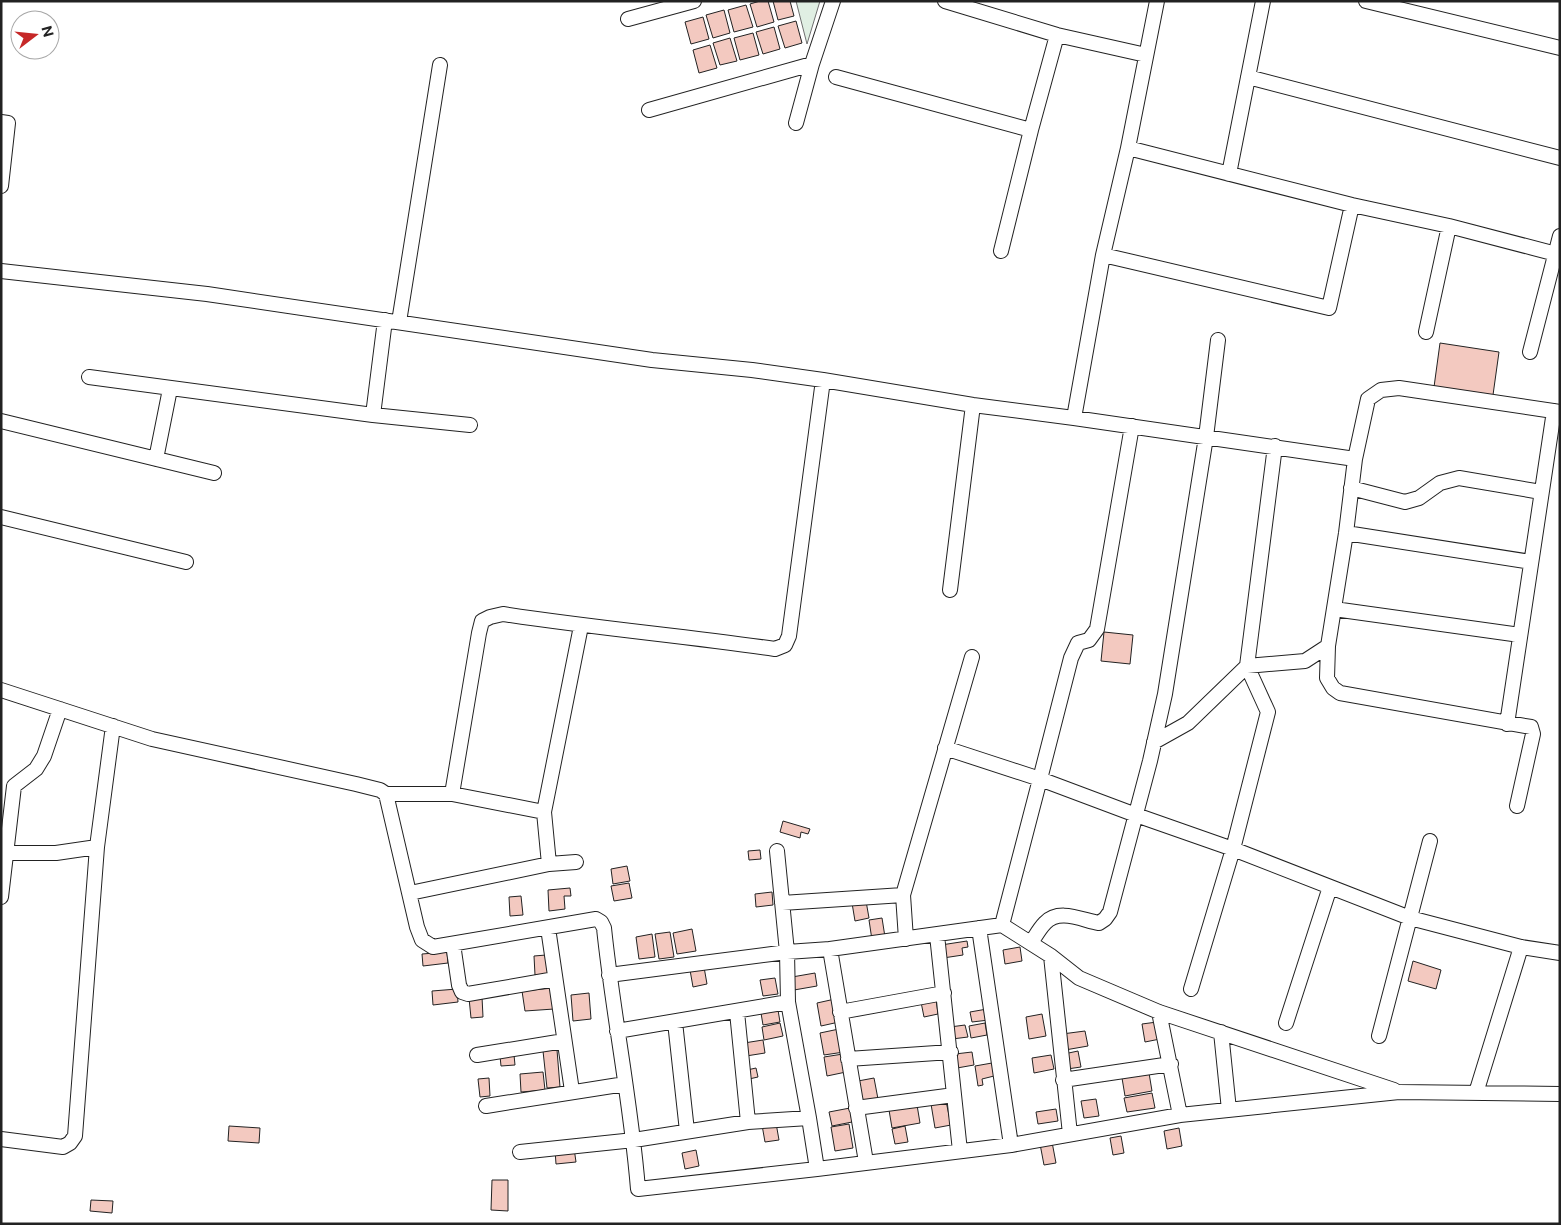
<svg xmlns="http://www.w3.org/2000/svg" width="1561" height="1225" font-family="'Public Sans',sans-serif">
	<style>
		.green { fill: #e0efe3; stroke: #6f6f6f }
		.building { fill: #f3c9c0; stroke: #222 }
		.lines { fill: none; stroke-linecap: round; stroke-linejoin: round }
		.minor-casing { stroke: #222; stroke-width: 16 }
		.minor { stroke: #fff; stroke-width: 14 }
	</style>
	<rect width="100%" height="100%" fill="#fff"/>
	<path class="green" d="M796,1h24l-13,43z"/>
	<path class="building" d="M760,1h8l6,21 -17,5 -7,-23z
		M773,1h17l4,15 -16,4z
		M746,5l7,22 -19,5 -6,-22z
		M724,10l6,23 -17,5 -7,-23z
		M703,17l6,22 -18,5 -6,-22z
		M796,21l6,22 -17,5 -7,-22z
		M774,27l6,22 -17,5 -7,-22z
		M753,33l6,22 -19,5 -6,-22z
		M730,38l7,23 -17,4 -7,-22z
		M710,45l7,23 -18,5 -6,-23z
		M1440,343l59,9 -6,43 -59,-8z
		M1104,632l29,3 -3,29 -29,-3z
		M783,821l27,8 -2,5 -7,-2 -1,6 -20,-6z
		M760,850l1,9 -12,1 -1,-9z
		M627,866l3,15 -17,3 -2,-15z
		M629,883l3,15 -18,3 -3,-15z
		M570,888l1,8h-7l1,13 -16,2 -1,-21z
		M772,892l1,13 -17,2 -1,-13z
		M521,896l2,19 -13,1 -1,-19z
		M866,901l3,17 -14,3 -3,-18z
		M882,918l3,19 -13,3 -3,-20z
		M692,929l4,22 -19,3 -4,-21z
		M670,932l4,25 -15,2 -4,-25z
		M652,934l3,23 -16,2 -3,-22z
		M967,941l1,6 -6,1 1,7 -20,3 -2,-13z
		M1020,947l2,14 -17,3 -2,-14z
		M447,952l1,11 -25,3 -1,-12z
		M546,955l2,19 -13,1 -1,-19z
		M1413,961l28,9 -5,19 -28,-8z
		M704,967l3,17 -14,3 -3,-17z
		M815,973l2,13 -23,4 -2,-13z
		M775,978l3,16 -15,2 -3,-16z
		M553,988l1,21 -29,2 -3,-20z
		M457,989l1,13 -25,3 -1,-14z
		M589,993l2,26 -18,2 -2,-26z
		M482,997l1,20 -12,1 -2,-20z
		M835,999l4,23 -18,4 -4,-23z
		M936,999l2,15 -14,3 -3,-15z
		M987,1009l2,11 -17,2 -2,-10z
		M778,1010l2,12 -17,3 -2,-12z
		M1042,1014l4,22 -17,3 -3,-22z
		M1157,1022l3,17 -15,3 -3,-18z
		M780,1023l3,13 -19,4 -2,-13z
		M985,1023l2,12 -16,3 -2,-12z
		M965,1025l3,12 -16,2 -2,-12z
		M839,1029l5,23 -20,3 -4,-22z
		M1085,1031l3,15 -23,4 -3,-16z
		M763,1040l2,13 -19,3 -2,-13z
		M557,1050l3,37 -13,1 -4,-37z
		M1078,1051l3,16 -14,2 -3,-15z
		M972,1052l2,13 -17,3 -2,-14z
		M843,1054l3,18 -19,4 -3,-19z
		M514,1055l1,10 -14,1 -1,-10z
		M1051,1055l3,14 -20,4 -2,-15z
		M992,1063l2,13 -12,3 1,6 -5,1 -3,-20z
		M756,1068l2,9 -9,2 -2,-9z
		M543,1072l2,18 -24,2 -1,-18z
		M1149,1073l3,18 -27,5 -3,-18z
		M489,1078l1,18 -10,1 -2,-18z
		M874,1078l4,21 -16,3 -4,-21z
		M1152,1093l3,15 -28,4 -3,-14z
		M1096,1099l3,17 -15,2 -3,-17z
		M946,1101l5,24 -16,3 -4,-24z
		M917,1105l3,18 -28,5 -3,-18z
		M850,1108l2,14 -20,4 -3,-14z
		M1056,1109l2,12 -20,3 -2,-12z
		M776,1123l3,17 -14,2 -3,-17z
		M849,1124l4,24 -18,3 -4,-24z
		M229,1126l31,2 -1,15 -31,-2z
		M905,1126l3,16 -13,2 -3,-15z
		M1179,1128l3,18 -15,3 -3,-18z
		M1121,1136l3,17 -11,2 -3,-17z
		M1052,1142l4,21 -12,2 -4,-21z
		M574,1148l2,14 -20,2 -1,-14z
		M696,1150l3,16 -14,3 -3,-16z
		M492,1180h16v31l-17,-1z
		M91,1200l22,1 -1,12 -22,-2z"/>
	<g class="lines">
		<g class="minor-casing">
			<path id="minor" d="M945,1l112,34 89,20
				M1366,1l194,47
				M628,19l66,-18
				M836,77l195,53
				M1248,77l312,81
				M649,110l163,-46
				M1,122l7,1 -7,63
				M796,123l16,-59 21,-63
				M1128,148l224,57 97,21 111,29
				M1229,174l34,-173
				M1001,251l30,-121 26,-95
				M1103,255l226,53 23,-103
				M1,271l206,23 445,66 100,10 71,10 150,25 101,13 281,41 13,-60 13,-9 18,-2 161,24
				M399,322l41,-257
				M1426,332l23,-106
				M1530,352l30,-116
				M89,377l284,38 97,10
				M373,415l12,-95
				M1074,418l29,-163 25,-107 29,-147
				M1,421l213,52
				M156,459l14,-70
				M1355,459l-9,74 -18,113 -1,32 6,10 7,5 191,34 2,7 -16,72
				M1351,488l54,14 14,-4 21,-15 19,-5 82,14
				M1,517l185,45
				M1346,533l185,29
				M950,590l23,-185
				M1334,609l186,26
				M1,690l151,49 204,45 24,6 6,4h66l27,-161 3,-12 8,-4 13,-3c91,14 182,22 272,35l10,-4 4,-9 34,-256
				M1507,724l47,-313
				M1154,742l34,-19 59,-57 58,-5 23,-15
				M945,748l95,31 31,-121 7,-15 11,-3 8,-11 35,-203
				M386,794l31,133 5,13 11,7 163,-28 5,3 3,6c9,87 27,173 34,261l179,-20 194,-24 169,-30 219,-23 161,2
				M452,794l92,18
				M97,847l16,-121
				M777,851l10,101 1,50 21,116 8,51
				M549,864l-5,-52 37,-186
				M410,893l139,-29 27,-2
				M1,897l13,-111 22,-17 8,-13 16,-47
				M782,903l121,-8
				M1002,925l38,-146 96,36 97,34 177,69 111,29 39,6
				M548,928l24,163
				M979,928l32,217
				M937,935l23,216
				M906,939l-3,-44 69,-238
				M1031,943c4,-6 8,-14 14,-20 14,-15 37,-3 54,0l6,-4 5,-7 40,-151 15,-67 41,-257 12,-97
				M453,944l6,41 3,7 6,2 87,-15
				M830,949l36,213
				M1051,956l19,178
				M609,975l178,-23 43,-3 172,-24 49,31 28,22 80,34 235,78
				M1191,989l42,-140 35,-137 -21,-46 28,-220
				M737,1012l11,110
				M840,1012l104,-19
				M1159,1012l21,103
				M675,1022l12,109
				M1286,1023l44,-136
				M617,1031l171,-29
				M1221,1032l8,78
				M1379,1036l51,-195
				M477,1055l87,-14
				M848,1059l103,-7
				M1063,1080l108,-16
				M1476,1093l45,-146
				M486,1106l139,-22
				M856,1108l98,-13
				M1,1139l62,8 7,-4 5,-7 22,-289 -41,6h-49
				M520,1152l114,-12 114,-18 61,-4"/>
		</g>
		<use href="#minor" class="minor"/>
	</g>
	<rect width="1561" height="1225" fill="none" stroke="#222222" stroke-width="5"/>
	<g transform="translate(35 35) rotate(74)"><circle r="24" fill="#ffffff" stroke="#a7a7a7"/>
	<path d="M0-4L9 19L0 12L-9 19Z" fill="#c62828"/>
	<text y="-8" font-size="14" font-weight="bold" text-anchor="middle" fill="#222222">N</text>
	</g>
</svg>
